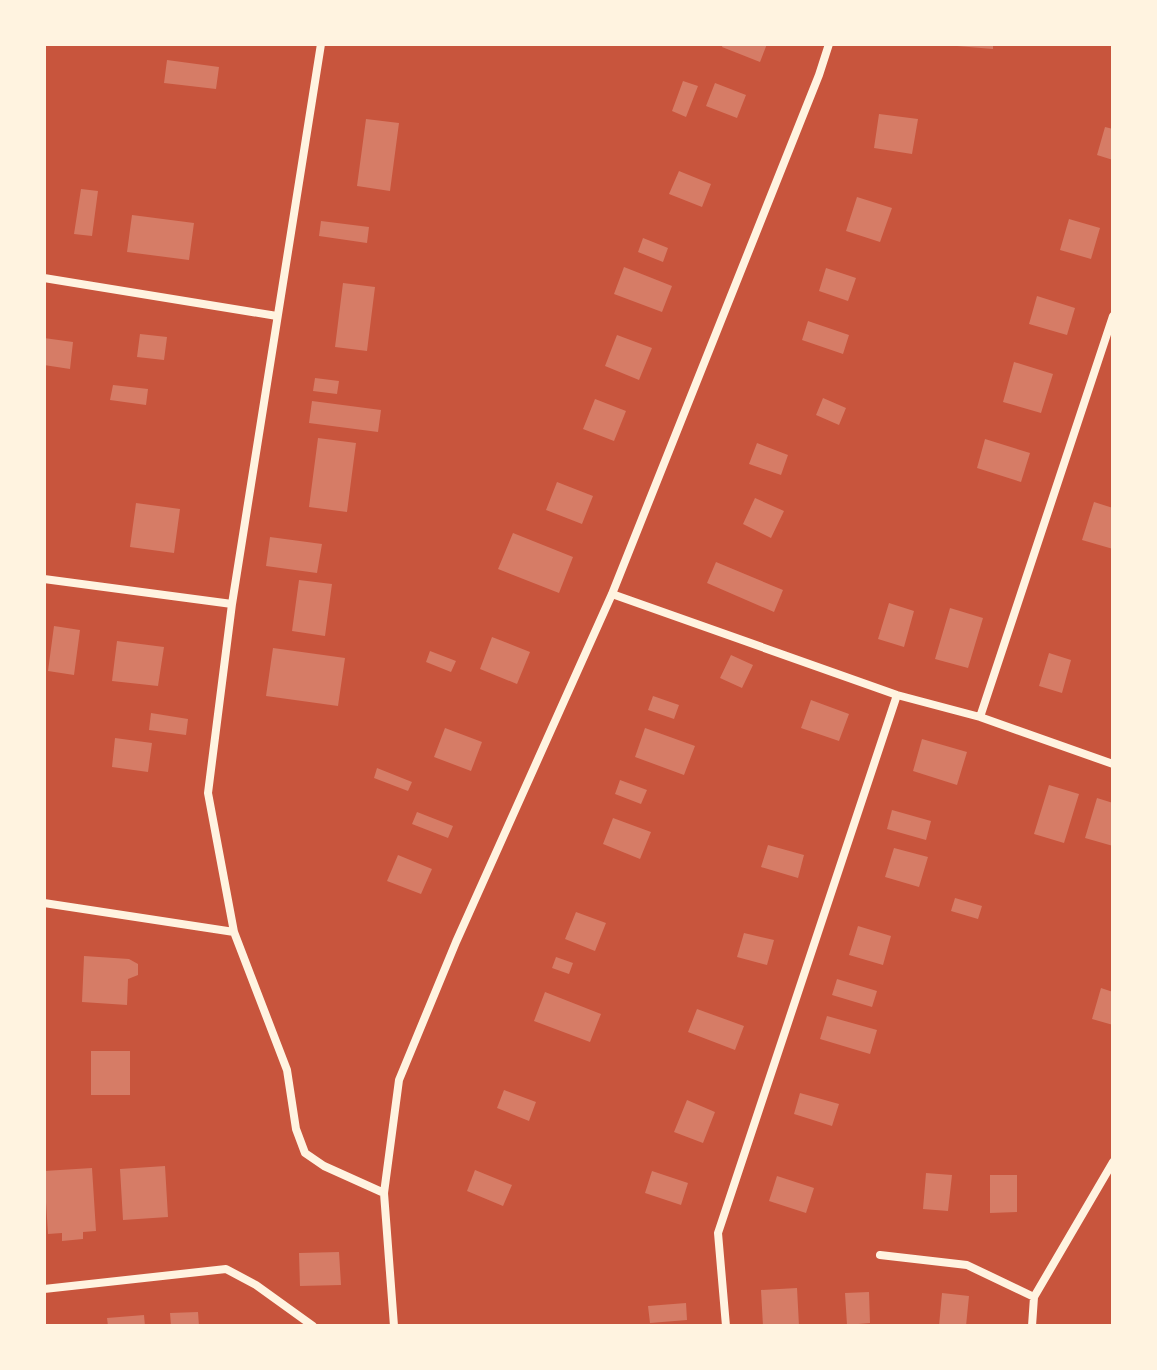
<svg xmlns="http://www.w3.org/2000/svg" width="1157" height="1370" font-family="'Open Sans',sans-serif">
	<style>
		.building { fill: #d67c66 }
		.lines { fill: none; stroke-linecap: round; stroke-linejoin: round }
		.minor { stroke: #fff3e0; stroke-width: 8 }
	</style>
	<rect width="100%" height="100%" fill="#c8553d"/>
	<path class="building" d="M723,44h44l-7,18 -38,-15z
		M957,44h36v5l-36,-3z
		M167,60l52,7 -3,22 -52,-6z
		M683,81l15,5 -12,31 -14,-6z
		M715,83l31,12 -9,23 -31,-12z
		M879,114l39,5 -6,35 -38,-6z
		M366,119l33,4 -9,68 -33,-5z
		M1105,127l8,2v31l-16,-5z
		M679,171l32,13 -9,23 -33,-13z
		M81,189l17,2 -6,45 -18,-2z
		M857,197l35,11 -12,34 -34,-11z
		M132,215l62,8 -5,37 -62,-8z
		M1069,219l31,9 -9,31 -31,-9z
		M321,221l48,6 -2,16 -48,-7z
		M643,238l25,10 -5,14 -25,-10z
		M624,267l48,19 -10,26 -48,-18z
		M826,268l30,10 -8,23 -29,-10z
		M343,283l32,4 -8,64 -32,-4z
		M1037,296l38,12 -8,27 -38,-11z
		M808,321l41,14 -6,19 -41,-14z
		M140,334l27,3 -3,23 -27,-3z
		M617,335l35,13 -13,32 -34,-14z
		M44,338l29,4 -3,27 -26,-4z
		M1014,362l39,12 -12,39 -38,-11z
		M315,378l24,3 -2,13 -24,-3z
		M113,385l35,4 -2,16 -36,-5z
		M823,398l23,10 -7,17 -23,-10z
		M595,399l31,12 -12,30 -31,-12z
		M312,401l69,9 -3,22 -69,-9z
		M318,438l38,5 -9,69 -38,-5z
		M985,439l45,14 -9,29 -44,-14z
		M757,443l31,12 -7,20 -32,-11z
		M557,482l36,14 -11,28 -36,-14z
		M755,498l29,13 -13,27 -28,-14z
		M1094,502l19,6v41l-31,-9z
		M136,503l44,6 -6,44 -44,-6z
		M513,533l60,24 -14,36 -61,-24z
		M270,537l52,7 -5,29 -51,-7z
		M716,562l67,28 -9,22 -67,-29z
		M299,580l33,4 -7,52 -33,-5z
		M889,603l25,8 -10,36 -26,-8z
		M950,608l33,10 -15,50 -33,-9z
		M54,626l26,4 -6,45 -26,-4z
		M492,637l38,15 -13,32 -37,-15z
		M117,641l47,6 -6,39 -46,-5z
		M273,648l72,10 -7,48 -72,-10z
		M430,651l26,10 -5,11 -25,-10z
		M1049,653l22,7 -9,33 -23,-7z
		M731,655l22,10 -11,23 -22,-10z
		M653,696l26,9 -5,14 -26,-9z
		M811,700l38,14 -10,27 -38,-13z
		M151,713l37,6 -2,16 -37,-5z
		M445,728l37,14 -11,29 -37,-14z
		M645,728l50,18 -11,29 -49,-18z
		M115,738l37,5 -4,29 -36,-5z
		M922,739l45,13 -10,33 -44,-14z
		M377,768l35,14 -4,9 -34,-13z
		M620,780l27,10 -6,14 -26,-10z
		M1049,785l30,9 -15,49 -30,-9z
		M1097,798l16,5v43l-28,-8z
		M892,810l39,11 -5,19 -39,-11z
		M417,812l36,14 -5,12 -36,-14z
		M613,818l38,14 -11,27 -37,-15z
		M768,845l36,10 -6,23 -37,-11z
		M894,848l34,9 -9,30 -34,-10z
		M398,855l34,14 -11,25 -34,-13z
		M955,898l27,8 -4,13 -27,-8z
		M576,912l30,11 -11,28 -30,-12z
		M858,926l33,10 -8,29 -34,-10z
		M744,933l30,7 -7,25 -30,-8z
		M84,956l45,3 9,5v11l-10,4 -1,26 -45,-3z
		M556,957l17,6 -4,11 -17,-6z
		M837,979l40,12 -5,16 -40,-12z
		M1101,988l12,4v33l-21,-6z
		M545,992l56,22 -11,28 -56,-21z
		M697,1009l47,17 -9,24 -47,-18z
		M827,1016l50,14 -7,24 -50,-15z
		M91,1051h39v44h-39z
		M504,1090l32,12 -7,19 -32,-13z
		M800,1093l39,11 -7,22 -38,-12z
		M687,1100l28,12 -12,31 -29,-11z
		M165,1166l3,51 -45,3 -3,-51z
		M92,1168l4,63 -13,1v7l-21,2v-8l-14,1 -4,-63z
		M475,1170l37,15 -9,21 -36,-15z
		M652,1171l36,12 -7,22 -36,-12z
		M926,1173l26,2 -4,36 -25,-2z
		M990,1175h27v37l-27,1z
		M777,1176l37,12 -8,25 -37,-12z
		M339,1252l2,33 -41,1 -1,-33z
		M797,1288l2,38h-36l-2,-36z
		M869,1292l1,31 -23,2 -2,-32z
		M942,1293l27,3 -3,30h-27z
		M686,1303l1,17 -37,3 -2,-17z
		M198,1312l1,14h-28l-1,-13z
		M144,1315l1,11h-37l-1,-8z"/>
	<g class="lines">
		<path class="minor" d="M321,44l-89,560 -24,189 26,139 53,138 9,59 9,24 19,13 60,27
			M44,278l233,38
			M44,579l188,25
			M612,594l285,101 83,22 133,47
			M980,717l133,-401
			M44,903l190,29
			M880,1255l87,10 67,32
			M44,1289l182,-20 30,16 57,41
			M394,1326l-10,-133 15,-113 57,-138 156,-348 207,-519 10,-31
			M726,1326l-8,-93 179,-538
			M1032,1326l2,-29 79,-135"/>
	</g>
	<rect width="1157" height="1370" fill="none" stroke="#fff3e0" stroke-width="92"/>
</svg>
